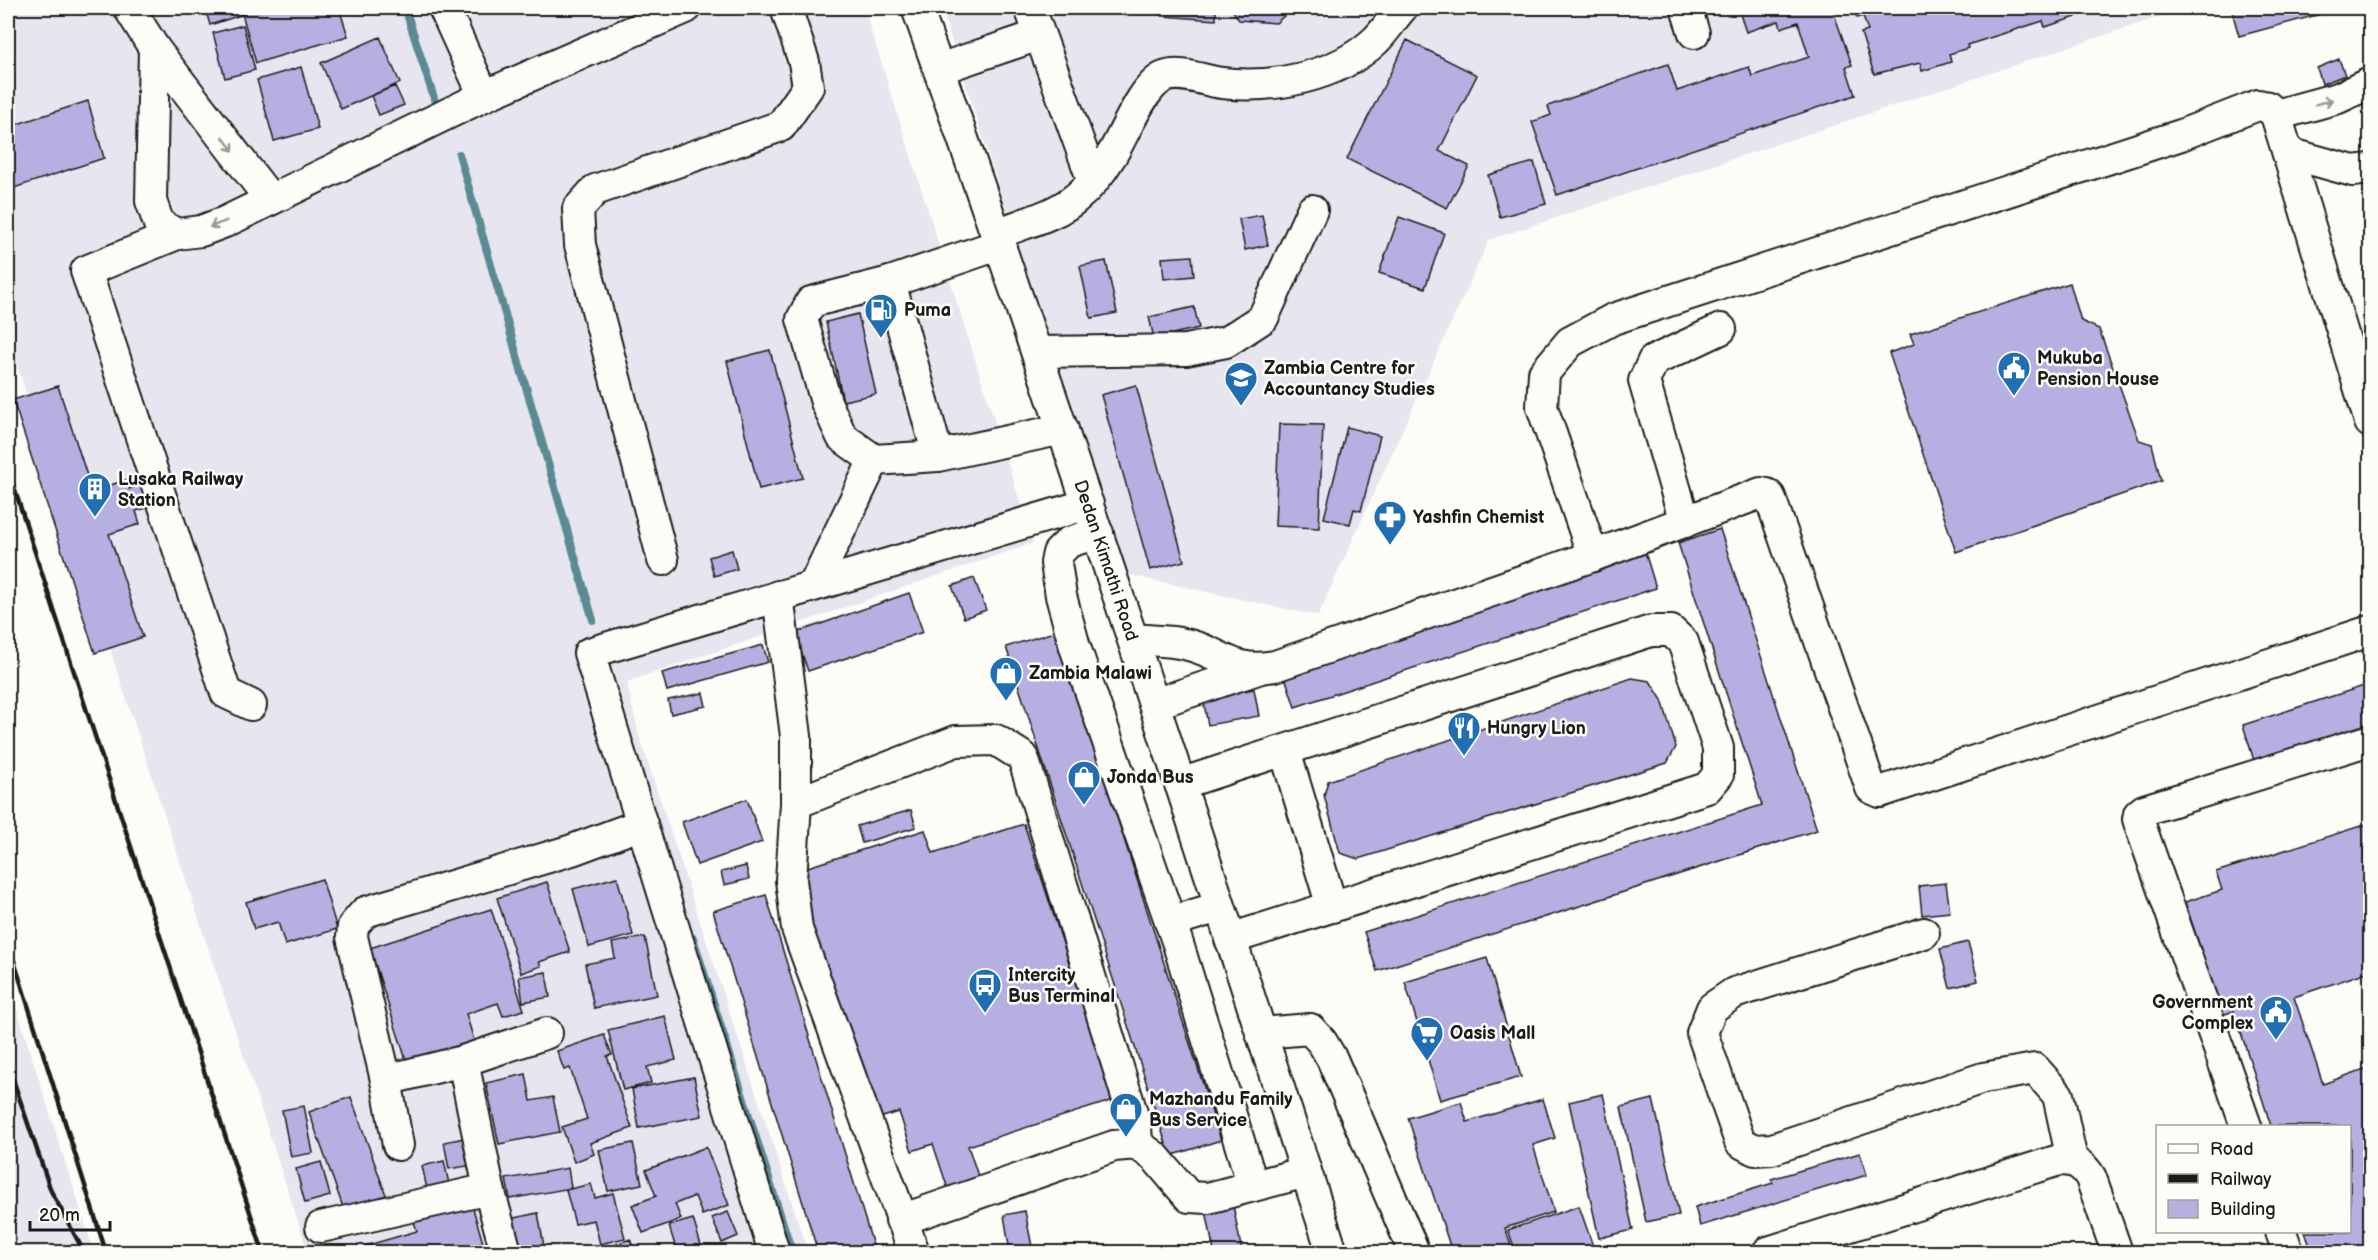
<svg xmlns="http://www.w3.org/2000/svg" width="2378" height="1260" font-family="'Balsamiq Sans',sans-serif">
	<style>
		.built { fill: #e7e5f0 }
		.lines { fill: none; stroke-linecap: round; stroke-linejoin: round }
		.stream { stroke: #5a8a93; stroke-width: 8 }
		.building { fill: #b5b0e1; stroke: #1c1c1c; stroke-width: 1.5 }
		.minor-casing { stroke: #1c1c1c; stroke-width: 34 }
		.minor { stroke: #fdfcf7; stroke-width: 30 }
		.rail { stroke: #1c1c1c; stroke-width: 4.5 }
		.oneway { stroke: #989794 }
		.labels { text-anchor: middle; stroke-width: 5; stroke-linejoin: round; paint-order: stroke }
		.poi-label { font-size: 18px; font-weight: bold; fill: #1c1c1c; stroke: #fdfcf7; text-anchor: start }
		.street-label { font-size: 18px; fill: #1c1c1c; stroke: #fdfcf7 }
	</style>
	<rect width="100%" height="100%" fill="#fdfcf7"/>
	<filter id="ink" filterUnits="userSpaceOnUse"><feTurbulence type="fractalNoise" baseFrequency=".0167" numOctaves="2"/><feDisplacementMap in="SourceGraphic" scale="12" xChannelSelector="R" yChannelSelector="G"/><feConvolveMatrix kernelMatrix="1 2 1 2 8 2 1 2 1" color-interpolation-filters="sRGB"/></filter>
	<g filter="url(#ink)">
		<path class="built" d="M8,8h856l169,535 -406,139 11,50 170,520h-500l-300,-914z
			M941,8h1245l-697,232 -171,376 -194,-42z
			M8,982l86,270h-86z"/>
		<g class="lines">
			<path class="stream" d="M405,8l29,90
				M459,154l134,466
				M693,938l99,314"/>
		</g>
		<path class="building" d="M205,8h34l2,7 -31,10z
			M250,8h89l9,28 -92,27 -15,-53z
			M1155,8h61v12l-54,-4z
			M1231,8h62l-17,15 -37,-3z
			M1738,8h94l20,57 -6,2 9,28 -298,100 -25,-73 19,-7 -3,-9 120,-42 9,27 72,-24 3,9 57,-19 -11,-35 -17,6 -2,-7 -33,11z
			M1853,8h232l-11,3 2,6 -31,10 -2,-6 -76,24 1,3 -19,6 2,8 -29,9 -2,-8 -46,11 -13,-41 7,-2 -5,-15 -6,2z
			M2231,8h112l-104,28z
			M243,25l12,45 -30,8 -12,-45z
			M380,37l20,46 -59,26 -20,-46z
			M1407,40l70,35 -38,76 30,15 -22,42 -100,-49z
			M2339,59l6,16 -23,9 -5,-16z
			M301,67l17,62 -44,12 -17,-61z
			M395,86l9,19 -25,10 -8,-19z
			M88,101l16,57 -96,32v-63z
			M1534,162l12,42 -46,13 -12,-42z
			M1262,215l6,30 -23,5 -6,-31z
			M1399,217l45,16 -19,55 -46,-15z
			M1192,256l2,20 -30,3 -2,-21z
			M1106,261l11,52 -26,5 -11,-52z
			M2070,283l11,38 18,8 40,111 13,4 9,37 -205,71 -67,-199 25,-9 -4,-10z
			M1194,307l5,21 -45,10 -5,-21z
			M858,314l18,80 -33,7 -17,-79z
			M770,350l33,128 -44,11 -32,-128z
			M1136,385l48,176 -34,9 -49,-175z
			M58,386l34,105 34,-11 3,9 11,-4 7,23 -11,3 4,13 -31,10 34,103 -48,16 -82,-253z
			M1279,424l44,1 -4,103 -44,-2z
			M1347,427l33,9 -19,75 -7,-2 -4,15 -26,-6z
			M1720,529l97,301 -440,141 -13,-39 398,-127 -84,-262z
			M732,550l5,19 -23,7 -5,-19z
			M1645,552l11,36 -361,119 -12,-36z
			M974,578l12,32 -22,8 -12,-32z
			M909,593l14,39 -115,39 -13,-38z
			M1057,631l164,509 -51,16 -164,-509z
			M763,645l5,17 -101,29 -5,-18z
			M1632,678l18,3 12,19 14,47 -9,16 -309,96 -18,-6 -16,-58 4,-14z
			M2370,684v46l-114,37 -13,-42z
			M1254,689l5,27 -51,9 -5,-27z
			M703,693l3,13 -35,8 -3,-14z
			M747,799l15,43 -65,23 -15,-43z
			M911,810l5,17 -54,16 -5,-17z
			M2370,823v148l-76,26 29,87 47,-17v185h-58l-7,-20h45v-106h-79l-37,-115 -12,4 -37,-113 37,-12 -6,-18z
			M1024,824l90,276 -146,46 11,33 -31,10 -15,-45 -21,7 -13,-39 -26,8 -81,-248 133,-42 8,23z
			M746,866l3,13 -25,6 -3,-13z
			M617,877l16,58 -44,12 -16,-58z
			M322,879l15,50 -52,16 -7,-23 -24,7 -8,-27z
			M547,882l23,70 -31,10 2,4 -20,7 -24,-75z
			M1946,883l4,29 -28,3 -3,-29z
			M766,895l109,357h-57l-105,-341z
			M491,909l33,101 -21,6 -5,-13 -32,11 11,36 -67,22 -40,-124z
			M645,937l12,58 -63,13 -9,-44 30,-6 -3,-15z
			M1968,942l10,39 -28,7 -10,-39z
			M1487,958l34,119 -81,23 -35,-118z
			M546,972l4,25 -27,5 -4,-25z
			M665,1016l11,44 -29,7 4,16 -28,7 -15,-60z
			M604,1035l8,20 -5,1 25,72 -42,15 4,11 -20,8 -12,-35 25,-8 -17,-51 -6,2 -7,-19z
			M526,1074l5,27 22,-4 7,35 -61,12 -13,-61z
			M694,1077l8,39 -63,12 -7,-39z
			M1603,1094l30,136 -34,8 -30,-136z
			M351,1097l35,98 -42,15 -35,-98z
			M1543,1099l12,39 -22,7 21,67 -49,16 8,24h-61l-44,-134 53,-16 6,20z
			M1653,1099l26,116 -33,7 -25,-115z
			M304,1106l9,47 -22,4 -9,-47z
			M475,1136l5,28 -31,5 -5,-27z
			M633,1143l9,41 -34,7 -9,-41z
			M706,1147l23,58 -27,10 -7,-19 -20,8 6,15 -38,14 -11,-28 24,-9 -10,-26z
			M1860,1153l7,22 -167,51 -5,-19 78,-24 -2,-4z
			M444,1161l7,32 -22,5 -7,-32z
			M321,1162l9,34 -25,7 -9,-34z
			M568,1168l3,20 -61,11 -4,-20z
			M591,1184l4,14 18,-5 12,45 -25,6 -6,-24 -19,4 -9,-34z
			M1231,1195l11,57h-28l-10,-52z
			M472,1205l11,38 -32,9h-84l-2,-6 52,-15 -3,-9z
			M1579,1206l16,46h-79l-8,-22z
			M1025,1211l8,41h-23l-6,-37z
			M728,1212l10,24 -16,7 -10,-25z
			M538,1213l7,39h-29l-7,-33z
			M693,1219l10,33h-26l-8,-26z
			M630,1239l5,13h-26l-2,-4z
			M599,1245l2,7h-25z"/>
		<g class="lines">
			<g class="minor-casing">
				<g id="minor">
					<path d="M129,8l25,40 116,151"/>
					<path d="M444,8l40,88"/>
					<path id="s1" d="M917,8c146,412 281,828 415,1244"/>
					<path d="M1030,8l63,173"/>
					<path d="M1686,8l8,25"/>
					<path d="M154,48l-3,153 8,23 18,10 24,-3 24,-9 259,-126 202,-88"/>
					<path d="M939,69l100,-34"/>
					<path d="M2276,115l62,-17 32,-15"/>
					<path d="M2288,153l65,18 17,-2"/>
					<path d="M177,234l-91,37 140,422 25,12"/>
					<path d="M997,234c26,-11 58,-18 79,-36 14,-11 26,-27 35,-42 13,-20 31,-70 53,-79 17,-7 40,4 58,6 51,6 115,-6 154,-43 10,-10 17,-22 26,-32"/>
					<path d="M1001,244l-111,38 -79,20 -9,17 24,83 16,35 32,23 64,-4 125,-27"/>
					<path d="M890,282l48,174"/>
					<path d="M1037,352l149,-2 40,-8 37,-24 49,-108"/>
					<path d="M1685,522l-41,-141 9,-20 68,-32"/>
					<path d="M1098,533l-29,9 -11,11 -2,10 5,33 14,51 103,297 75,242"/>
					<path d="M1593,556l-51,-149 2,-34 26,-31 43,-23 568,-184 77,-30 10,2 8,8 94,307"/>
					<path d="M663,560l-83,-315 -2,-36 17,-19 186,-64 27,-39 -4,-25 -18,-54"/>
					<path d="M814,585l60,-125"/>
					<path d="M778,596l18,140v67l-5,77 6,49 117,323"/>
					<path d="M1133,639c17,2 36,1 52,5 38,8 45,30 90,22l318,-110 168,-63 6,1 3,3 101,291 9,4 490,-161"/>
					<path d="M1154,704l104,-35"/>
					<path d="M1285,751l47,156"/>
					<path d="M1180,784l471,-153h20l12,11 35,106v27l-11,13 -477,151"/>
					<path d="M796,803l160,-62 40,-1 27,17 113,369 1,18"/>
					<path d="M1170,922l49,-15"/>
					<path d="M1924,933l-190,60 -22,15 -10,25 38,109 15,8 17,-1 211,-71 52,-9 23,26 14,65"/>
					<path d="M1261,1033l49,-4 12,13 10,17 82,193"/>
					<path d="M463,1061l84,-28"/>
					<path d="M386,1080l12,65"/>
					<path d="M2246,1126l-108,-307 1,-5 5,-4 226,-70"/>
					<path d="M901,1220l213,-74 23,-2 18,13 34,40 19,1 98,-26"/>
					<path d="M321,1227l168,-38"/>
					<path d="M2281,1232l7,20"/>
					<path d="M506,1252l-17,-63 -26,-128 -77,19 -34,-143 1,-11 12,-14 207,-62 70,-26"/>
					<path d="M774,1252l-185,-599 499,-149"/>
					<path d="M1768,1252l291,-92c16,0 24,4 32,18l26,74"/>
				</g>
			</g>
			<use href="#minor" class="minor"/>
			<path class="rail" d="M8,469l255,783
				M8,942l98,310
				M8,1065l43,126 33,61"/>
		</g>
		<defs><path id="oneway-shaft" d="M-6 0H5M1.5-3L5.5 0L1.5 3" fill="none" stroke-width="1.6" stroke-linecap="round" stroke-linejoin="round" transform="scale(1.5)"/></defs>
		<g class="oneway">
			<use href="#oneway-shaft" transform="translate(2324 102) rotate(-15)"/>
			<use href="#oneway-shaft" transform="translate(228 144) rotate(53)"/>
			<use href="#oneway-shaft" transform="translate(218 224) rotate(159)"/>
		</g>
	</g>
	<defs>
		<g id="fuel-pin" transform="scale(1.725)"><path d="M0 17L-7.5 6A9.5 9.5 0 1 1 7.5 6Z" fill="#1f6fb2" stroke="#fdfcf7"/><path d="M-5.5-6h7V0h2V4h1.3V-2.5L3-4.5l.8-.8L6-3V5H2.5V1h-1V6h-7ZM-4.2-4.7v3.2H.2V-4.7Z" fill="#fff"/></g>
		<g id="civic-pin" transform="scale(1.725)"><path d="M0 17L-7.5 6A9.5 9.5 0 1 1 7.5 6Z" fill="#1f6fb2" stroke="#fdfcf7"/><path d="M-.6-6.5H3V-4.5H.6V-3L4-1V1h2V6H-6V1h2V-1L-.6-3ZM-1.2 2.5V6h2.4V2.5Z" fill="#fff"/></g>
		<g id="university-pin" transform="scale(1.725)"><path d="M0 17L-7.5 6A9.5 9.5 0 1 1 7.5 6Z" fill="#1f6fb2" stroke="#fdfcf7"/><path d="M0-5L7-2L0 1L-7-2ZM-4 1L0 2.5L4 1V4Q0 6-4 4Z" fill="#fff"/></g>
		<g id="building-pin" transform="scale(1.725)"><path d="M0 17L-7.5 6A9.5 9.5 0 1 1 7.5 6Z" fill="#1f6fb2" stroke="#fdfcf7"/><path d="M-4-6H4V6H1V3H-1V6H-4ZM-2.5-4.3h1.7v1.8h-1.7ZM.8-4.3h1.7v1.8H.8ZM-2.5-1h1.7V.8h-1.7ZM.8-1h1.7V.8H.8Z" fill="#fff"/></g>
		<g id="pharmacy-pin" transform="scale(1.725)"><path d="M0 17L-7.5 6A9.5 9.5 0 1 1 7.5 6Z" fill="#1f6fb2" stroke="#fdfcf7"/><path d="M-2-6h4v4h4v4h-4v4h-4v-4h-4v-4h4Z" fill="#fff"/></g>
		<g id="shop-pin" transform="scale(1.725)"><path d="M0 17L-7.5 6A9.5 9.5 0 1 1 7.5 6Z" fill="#1f6fb2" stroke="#fdfcf7"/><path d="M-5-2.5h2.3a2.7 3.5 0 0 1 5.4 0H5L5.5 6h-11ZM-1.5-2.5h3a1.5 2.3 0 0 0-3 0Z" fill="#fff"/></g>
		<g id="restaurant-pin" transform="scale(1.725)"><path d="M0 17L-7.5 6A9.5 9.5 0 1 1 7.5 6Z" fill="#1f6fb2" stroke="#fdfcf7"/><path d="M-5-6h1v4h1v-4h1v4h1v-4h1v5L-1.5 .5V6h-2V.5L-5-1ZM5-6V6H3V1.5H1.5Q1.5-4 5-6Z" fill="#fff"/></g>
		<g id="bus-pin" transform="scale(1.725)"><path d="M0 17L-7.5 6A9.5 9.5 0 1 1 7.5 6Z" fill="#1f6fb2" stroke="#fdfcf7"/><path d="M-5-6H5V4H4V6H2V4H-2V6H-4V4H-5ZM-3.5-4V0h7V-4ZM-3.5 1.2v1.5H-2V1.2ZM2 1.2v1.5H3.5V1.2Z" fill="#fff"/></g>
		<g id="supermarket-pin" transform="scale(1.725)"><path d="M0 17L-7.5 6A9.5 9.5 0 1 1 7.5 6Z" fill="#1f6fb2" stroke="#fdfcf7"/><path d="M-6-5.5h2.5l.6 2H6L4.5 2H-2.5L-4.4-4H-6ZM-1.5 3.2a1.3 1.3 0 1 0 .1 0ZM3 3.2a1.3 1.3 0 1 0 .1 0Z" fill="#fff"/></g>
	</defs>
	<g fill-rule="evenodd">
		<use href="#fuel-pin" x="881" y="310"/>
		<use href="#civic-pin" x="2014" y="368"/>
		<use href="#university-pin" x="1241" y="378"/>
		<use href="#building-pin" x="95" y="489"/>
		<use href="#pharmacy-pin" x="1390" y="517"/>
		<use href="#shop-pin" x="1006" y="673"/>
		<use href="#restaurant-pin" x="1464" y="728"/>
		<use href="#shop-pin" x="1084" y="777"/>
		<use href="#bus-pin" x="985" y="985"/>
		<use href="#civic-pin" x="2276" y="1012"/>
		<use href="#supermarket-pin" x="1427" y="1033"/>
		<use href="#shop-pin" x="1126" y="1109"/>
	</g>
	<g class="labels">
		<g class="poi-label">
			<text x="904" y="316">Puma</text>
			<text x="2037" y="364">Mukuba<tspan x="2037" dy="21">Pension House</tspan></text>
			<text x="1264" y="374">Zambia Centre for<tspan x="1264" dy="21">Accountancy Studies</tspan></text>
			<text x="118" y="485">Lusaka Railway<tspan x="118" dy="21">Station</tspan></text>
			<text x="1413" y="523">Yashfin Chemist</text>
			<text x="1029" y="679">Zambia Malawi</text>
			<text x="1487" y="734">Hungry Lion</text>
			<text x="1107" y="783">Jonda Bus</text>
			<text x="1008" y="981">Intercity<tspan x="1008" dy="21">Bus Terminal</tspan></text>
			<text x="2253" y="1008" text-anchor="end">Government<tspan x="2253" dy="21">Complex</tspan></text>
			<text x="1450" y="1039">Oasis Mall</text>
			<text x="1149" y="1105">Mazhandu Family<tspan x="1149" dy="21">Bus Service</tspan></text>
		</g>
		<g class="street-label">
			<text dy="6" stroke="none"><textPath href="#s1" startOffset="584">Dedan Kimathi Road</textPath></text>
		</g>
	</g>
	<rect width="2378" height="1260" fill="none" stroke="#fdfcf7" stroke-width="30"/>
	<rect x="15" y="15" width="2348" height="1230" fill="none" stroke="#1c1c1c" stroke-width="2" filter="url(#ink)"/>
	<rect x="2156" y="1125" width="195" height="108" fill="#fdfcf7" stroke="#a3a29f" stroke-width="1.5"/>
	<rect x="2168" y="1144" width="30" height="9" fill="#fdfcf7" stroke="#a3a29f" stroke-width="1.5"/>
	<text x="2210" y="1155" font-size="18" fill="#1c1c1c">Road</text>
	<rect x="2168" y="1174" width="30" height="9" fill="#1c1c1c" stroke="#a3a29f" stroke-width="1.5"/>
	<text x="2210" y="1185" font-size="18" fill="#1c1c1c">Railway</text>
	<rect x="2168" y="1200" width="30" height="18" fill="#b5b0e1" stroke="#a3a29f" stroke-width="1.5"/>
	<text x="2210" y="1215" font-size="18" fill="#1c1c1c">Building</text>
	<path d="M30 1221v9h80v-9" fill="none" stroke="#1c1c1c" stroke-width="3"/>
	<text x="39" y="1221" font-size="18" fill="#1c1c1c" stroke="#fdfcf7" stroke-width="4.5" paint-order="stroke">20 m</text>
</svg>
